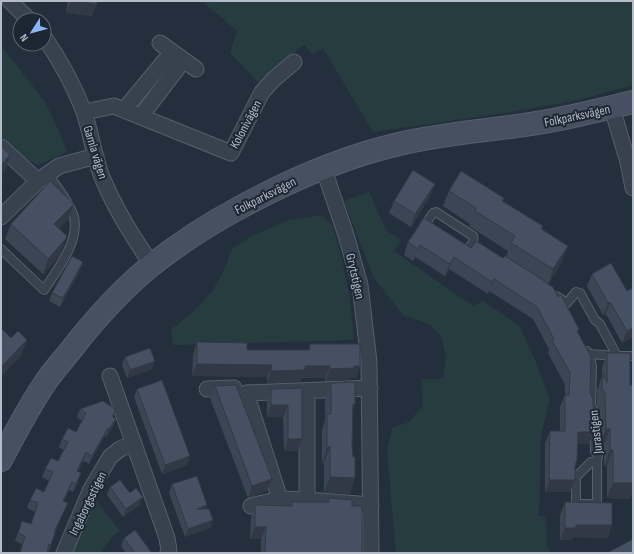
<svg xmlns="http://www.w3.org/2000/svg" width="634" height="554" font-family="'Sofia Sans Condensed',sans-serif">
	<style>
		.green { fill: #263c3f }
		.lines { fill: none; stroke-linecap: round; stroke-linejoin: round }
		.service-casing { stroke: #565f6c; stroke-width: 10 }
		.minor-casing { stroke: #565f6c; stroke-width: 17 }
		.secondary-casing { stroke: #565f6c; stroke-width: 24 }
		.service { stroke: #38414e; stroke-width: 8 }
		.minor { stroke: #38414e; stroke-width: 15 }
		.secondary { stroke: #465061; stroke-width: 22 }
		.wall { fill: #3b4654 }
		.shaded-wall { fill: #303945 }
		.building { fill: #455162; stroke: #303945 }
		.labels { text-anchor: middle; stroke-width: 4; stroke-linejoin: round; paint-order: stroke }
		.street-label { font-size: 13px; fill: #b4bcc9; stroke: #1d2633 }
	</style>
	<rect width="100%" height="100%" fill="#242f3e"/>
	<path class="green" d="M202,1h431v84l-55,15 -72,13 -133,19 -50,-84 -10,7 -9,-10 -7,5 -37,34 -30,-31 7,-22z
		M1,45l44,57 14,29 8,21 -29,13 -19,-10 -18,-19z
		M369,192l17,38 15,10 -7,11 79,55 10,-5 36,24 16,35 15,39 -9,37 -2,80 7,1 1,29 5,7h-156l-9,-103 5,-22 17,-6 14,-17 -2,-26h22l3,-23 -5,-20 -10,-11 -28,-10 -29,-37 -30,-77z
		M322,215l11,11 8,29 9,43 4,42 -181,5 -2,-16c16,-10 39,-32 48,-49 6,-10 9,-21 13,-31l18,-12 38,-17z
		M93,496l27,35 -8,6 -11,16h-33z"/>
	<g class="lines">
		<g class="service-casing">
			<path id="service" d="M436,212l37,24c2,8 -4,13 -11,14l-38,-24 9,-13z
				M1,249l43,41c13,-20 38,-51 29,-76 -5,-14 -17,-28 -25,-40
				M556,296l11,7 9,-11 4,1 15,27 5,4 17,32h16
				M587,351l2,3 28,2
				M589,354l3,12 -1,39 3,5 1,41 3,4 -1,7h-6l-15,15v27h21v-42"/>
		</g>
		<g class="minor-casing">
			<path id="minor" d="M10,1l19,19
				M44,37c16,23 30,49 40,75 7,21 10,45 18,65 13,32 31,60 50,88
				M160,43l36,26
				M612,108l16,54 5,26
				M124,110l48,-58
				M84,112l30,-6 117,47 31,-61 12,-13 20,-17
				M141,116l42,-55
				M1,147l37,34
				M323,167l23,68 14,50 9,77 2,191
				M1,217l37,-36 21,-15 37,-10
				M110,376l57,162 2,12 -1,3
				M370,388l-124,5 34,106 27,1 64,5
				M207,389l27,-1
				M307,500v-109
				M251,506l29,-7
				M64,553l27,-64 19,-32 10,-8 14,-6"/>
		</g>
		<g class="secondary-casing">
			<path id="secondary" d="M1,460c14,-27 29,-55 46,-80 7,-10 16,-20 24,-30 24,-31 51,-61 82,-86 27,-21 56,-40 86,-56 51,-28 104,-51 160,-64 41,-10 83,-13 125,-19 37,-5 73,-14 109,-23"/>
		</g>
		<use href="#service" class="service"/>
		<use href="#minor" class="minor"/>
		<use href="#secondary" class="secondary"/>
	</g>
	<path class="wall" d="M68,1h29l-5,15 -26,-3z
		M435,184l-5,12 -19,31 -22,-14 5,-12z
		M449,191l55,7 -1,3 40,25 -1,3 26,17 -6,16 -14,22 30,49 12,60 4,39 -5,12h-12v16l-2,7v13l-5,12h-25v-49l5,-12h10v-24l5,-12v-10l-17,-32 1,-4 -16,-30 -44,-28 -1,3 -39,-25 -4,7 -30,-19 -2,4 -9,-6 4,-13 63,6 32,10 3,-1 2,-6 -39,-25 1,-2 -27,-18z
		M74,204l-6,15 -9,10 2,23 -2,5 -16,17 -38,-35 6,-15z
		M80,271l-20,36 -11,-6 3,-8z
		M592,274l35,17 6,-2v48l-11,6 -16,-29 -3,1 -16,-29z
		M197,342l50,8h61l2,-6 50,22 -4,12h-6l-1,2 -24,1v-3h-23l-2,4 -33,1v-6l-75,-1 1,-21z
		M607,353l23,146 -23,-1v-32h-3v-21h-4v-35l-3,-6v-14l5,-14v-8z
		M125,357l27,12 -25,9 -5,-13z
		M331,383l24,21 -2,6 -1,34 1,13 2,21 -5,16 -26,-2v-29h-2v-33l3,-10v-21z
		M215,386l57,93 -5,12 -19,7 -38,-100z
		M302,388v51l-4,12h-14l-1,-34h-16v-16l4,-12z
		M137,389l50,76 -25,9 -28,-77z
		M80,409l36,1 -3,7 3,2 -3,8 -7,10 -1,-1 -16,28 -6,-3 -5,11v10l-5,10 -4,-2 -5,11v10l-9,22 -7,20h-28l2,-9 -7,-3 7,-20 9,3 4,-12 -8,-4 3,-8 14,-8 5,-11 -7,-4 3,-8 13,-8 6,-11 -5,-3 3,-8 14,-7 6,-11 -5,-4z
		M172,484l34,25 7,11 -3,8 -25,9 -16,-44z
		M110,487l20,6 10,12 -17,12 -16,-22z
		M329,498l23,8 10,47h-101v-14h-11l1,-21 4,-13 35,1 2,-4h35z
		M565,502l47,23 -4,13 -35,-1 -1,3h-12v-25z
		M124,538l27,15h-25l-5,-7z"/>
	<path class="shaded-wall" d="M71,1l26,3 -5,12 -26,-3z
		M10,155l-5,16 -4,4v-10z
		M435,184l-5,12 -19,31 4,-13z
		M74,204l-6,15 -19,21 5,-16z
		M67,236l-6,16 -2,5 -16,17 5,-15z
		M568,246l-6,16 -14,23 5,-16z
		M454,257l-5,12 -4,7 5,-12z
		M83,262l-3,9 -20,36 3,-9z
		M494,279l-5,12 -1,3 4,-12z
		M610,302l-4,12 -3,1 5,-12z
		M633,328v9l-11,6 5,-12z
		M27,340l-6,16 -20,21v-10z
		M155,361l-3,8 -25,9 3,-8z
		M197,364l75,1 -5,12 -75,-1z
		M305,366h25l-5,12h-23l-2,4 -33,1 4,-12z
		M354,366h6l-4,12h-6l-1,2 -24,1 5,-12z
		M353,404h2l-6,16z
		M271,405h17l-5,12h-16z
		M116,419l-3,8 -7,10 3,-8z
		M108,428l-3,8 -16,28 3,-8z
		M606,429h4l-6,16h-4z
		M578,432h16l-5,12h-16z
		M288,439h14l-4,12h-14z
		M327,447h3l-6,16h-2z
		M610,450h3l-6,16h-3z
		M86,452l-3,9 -9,19 3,-9z
		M190,456l-3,9 -25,9 3,-9z
		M81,473l-3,9 -5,10 3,-8z
		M330,477l25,1 -5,16 -26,-2z
		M272,479l-5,12 -19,7 4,-12z
		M549,480h26l-5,12h-25z
		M613,483h20v8l-3,8 -23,-1z
		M143,497l-3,8 -17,12 3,-8z
		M68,503l-4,8 -13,30 3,-9z
		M207,505l-3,8 -7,-4z
		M213,520l-3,8 -25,9 3,-8z
		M576,525h36l-4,13 -35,-1 -1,3h-12l5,-12z
		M255,527h11l-5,12h-11z"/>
	<path class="building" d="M72,1h25v3z
		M1,146l9,9 -9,10z
		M413,170l22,14 -20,30 -21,-13z
		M461,171l43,27 -2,3 41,25 -2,3 27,17 -15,23 -42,-26 4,-7 -40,-25 1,-3 -27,-17z
		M1,174l2,2 -2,3z
		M50,181l24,23 -20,20 13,12 -3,5 -16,18 -37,-35z
		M424,218l47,30 5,-7 27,17 2,-2 41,26v1l7,4 5,10 3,-2 18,34 -2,2 14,26 -1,36 3,6 1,33h-16l-1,28 -2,5v15h-26l1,-49h15v-36h4l1,-22 -18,-33 2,-1 -17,-32 -43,-28 -2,3 -38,-25 -4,7 -30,-19 -2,4 -10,-7z
		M72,256l11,6 -20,36 -11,-5z
		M611,263l16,28 6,-3v40l-6,3 -17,-29 -2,1 -16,-29z
		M1,328l10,10 7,-7 9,9 -26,27z
		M197,342l50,1v7h63v-6h50v22h-6v2l-24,1v-3h-25v4l-34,1 1,-6 -75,-1z
		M150,348l5,13 -25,9 -5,-13z
		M607,353h23v32h3v98h-20v-33h-3v-21h-4l-1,-35 -3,-6 1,-14 4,9z
		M162,380l28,76 -25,9 -28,-76z
		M355,382v22h-2l-1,40 1,13h2v21l-25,-1v-30h-3v-33h4v-31z
		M236,385l36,94 -20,7 -37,-100z
		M302,388v51h-14v-34h-17v-16z
		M103,401l13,9 -4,6 4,3 -7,10 -1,-1 -16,28 -6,-4 -9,19 4,2 -5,11 -4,-2 -9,19 5,2 -14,29 1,1 -4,12 -2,-1 -2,9h-27l5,-17 -7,-3 4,-12 9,3 7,-21 -8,-3 6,-12 8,4 9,-20 -8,-3 6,-11 7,3 10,-19 -6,-3 6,-11 8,4 10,-19 -6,-4z
		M197,476l10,29 -10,4h12l4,11 -25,9 -16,-45z
		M120,480l10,13 6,-5 7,9 -17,12 -16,-22z
		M329,498l23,2v6h10v47h-97l1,-26h-11v-22l37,1v-4h37z
		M565,502l47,1v22h-36v3h-11z
		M135,530l16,22 -1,1h-15l-11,-15z
		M633,539v14h-26z"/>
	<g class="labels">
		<g class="street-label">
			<text transform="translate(577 115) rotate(-12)" y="5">Folkparksvägen</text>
			<text transform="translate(245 124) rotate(-62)" y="5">Kolonivägen</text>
			<text transform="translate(96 152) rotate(73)" y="5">Gamla vägen</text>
			<text transform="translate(265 195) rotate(-27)" y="5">Folkparksvägen</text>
			<text transform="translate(356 276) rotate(77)" y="5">Grytstigen</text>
			<text transform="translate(595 432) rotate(-96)" y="5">Jurastigen</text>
			<text transform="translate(87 503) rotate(-64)" y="5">Ingaborgsstigen</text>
		</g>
	</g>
	<rect width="634" height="554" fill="none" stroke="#b4bcc9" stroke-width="4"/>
	<g transform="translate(32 32) rotate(234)"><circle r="19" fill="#1d2633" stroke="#59626f"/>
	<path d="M0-3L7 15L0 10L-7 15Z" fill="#8ab4f8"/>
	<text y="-6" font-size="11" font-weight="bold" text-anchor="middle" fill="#b4bcc9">N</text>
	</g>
</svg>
